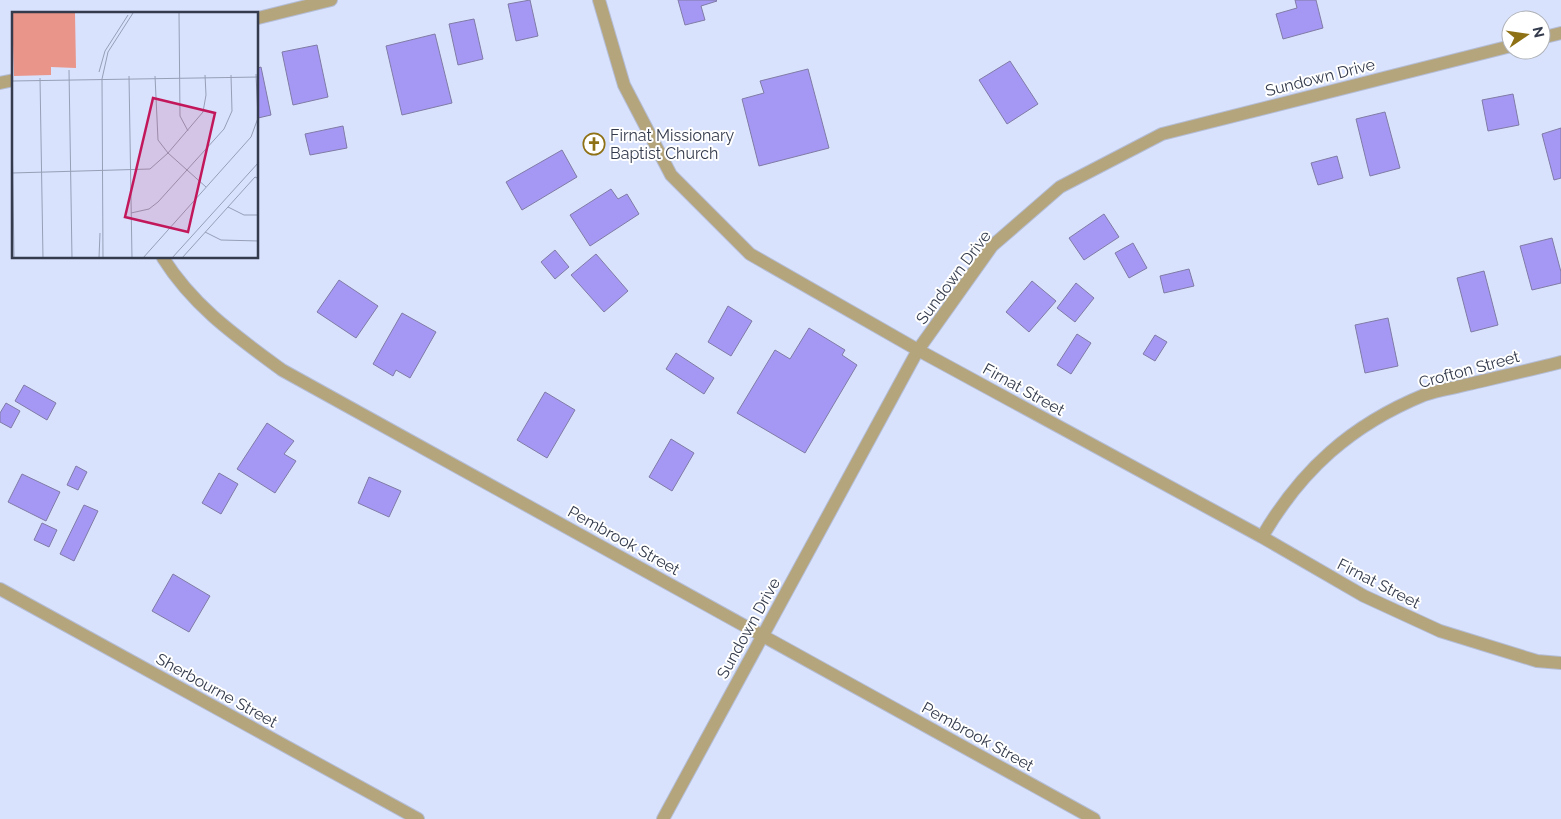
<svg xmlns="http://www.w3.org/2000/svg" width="1561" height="819" font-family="Raleway,sans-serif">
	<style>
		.building { fill: #a498f4; stroke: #807ba6 }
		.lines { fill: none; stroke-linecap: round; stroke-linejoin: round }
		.minor-casing { stroke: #b4bdd6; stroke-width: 14 }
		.minor { stroke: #b5a57c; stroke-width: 12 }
		.labels { text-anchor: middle; stroke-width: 4; stroke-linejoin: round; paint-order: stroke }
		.street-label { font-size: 16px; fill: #343b4c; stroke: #fff }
		.poi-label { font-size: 16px; fill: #343b4c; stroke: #fff; text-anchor: start }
		.inset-road { fill: none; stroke: #969fb6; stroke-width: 1 }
		.view { fill: #c2185b; fill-opacity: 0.15; stroke: #c2185b; stroke-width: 2.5 }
		.inset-edge { fill: none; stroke: #343b4c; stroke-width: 2.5 }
	</style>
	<rect width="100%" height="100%" fill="#d8e2fd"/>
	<path class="building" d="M530,0l8,36 -22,5 -8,-37z
		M678,0h38l1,1 -16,5 4,14 -20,5z
		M1295,0h21l7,28 -40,11 -7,-25 21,-6z
		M474,19l9,40 -25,6 -9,-41z
		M435,34l17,69 -50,12 -16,-69z
		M317,45l11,52 -35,8 -11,-53z
		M1010,61l28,43 -31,20 -28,-44z
		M261,67l10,48 -13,3v-50z
		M808,69l21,79 -70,18 -17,-67 22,-6 -4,-12z
		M1513,94l6,31 -31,6 -6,-31z
		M1385,112l15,56 -30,8 -14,-57z
		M343,126l4,22 -37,7 -5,-21z
		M1561,128v50l-7,2 -12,-46z
		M562,150l15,27 -55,33 -16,-28z
		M1337,156l6,22 -25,7 -7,-22z
		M611,189l7,10 9,-5 12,20 -49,32 -20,-31z
		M1104,214l15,23 -35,23 -15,-22z
		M1552,238l9,34v11l-29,7 -12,-44z
		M1133,243l14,25 -18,10 -14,-25z
		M555,250l14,17 -14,12 -14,-17z
		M596,254l32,37 -24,21 -33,-37z
		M1189,269l5,17 -30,7 -4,-17z
		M1484,271l14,54 -27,7 -14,-54z
		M339,280l39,26 -22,32 -39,-26z
		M1032,281l24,20 -27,31 -23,-20z
		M1076,283l18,15 -19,24 -18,-14z
		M728,306l24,15 -21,35 -23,-14z
		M402,313l34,19 -26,46 -14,-8 -3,6 -20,-12z
		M1388,318l10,48 -33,7 -10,-48z
		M809,328l36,22 -3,5 15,10 -52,88 -68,-40 38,-63 15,9z
		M1077,334l14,9 -20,31 -14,-9z
		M1155,335l12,7 -12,19 -12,-7z
		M676,353l38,25 -10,16 -38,-25z
		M24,385l32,18 -9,17 -32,-19z
		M545,392l30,18 -28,48 -30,-18z
		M6,403l14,8 -9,17 -11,-6v-9z
		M267,423l27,18 -10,13 12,7 -21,32 -38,-24z
		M671,439l23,14 -22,38 -23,-14z
		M76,466l11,6 -9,18 -11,-5z
		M219,473l19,11 -17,30 -19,-11z
		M22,474l38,18 -14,29 -38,-19z
		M369,477l32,14 -12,26 -31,-14z
		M84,505l14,6 -24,50 -14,-7z
		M42,523l15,7 -8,17 -15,-7z
		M173,574l37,22 -21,36 -37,-21z"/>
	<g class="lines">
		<g class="minor-casing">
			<path id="minor" d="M599,0l25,85 47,90 79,79 168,96 344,187 102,59 76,35 97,30 24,2
				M258,18l73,-18
				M1541,38l20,-5
				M0,83l14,-3
				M163,258c31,49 73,78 119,112l812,449
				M1262,537c39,-67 89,-112 162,-142 14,-5 30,-7 45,-11 30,-7 61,-14 92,-22
				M0,589l418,230
				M663,819l255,-469 74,-104 68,-59 102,-53 349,-88"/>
		</g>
		<use href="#minor" class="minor"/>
	</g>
	<defs>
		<g id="church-ring" transform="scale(1.125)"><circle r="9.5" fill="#fff" stroke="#8f7115" stroke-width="1.5"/><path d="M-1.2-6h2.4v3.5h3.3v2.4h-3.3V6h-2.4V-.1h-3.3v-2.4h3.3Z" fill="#8f7115"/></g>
	</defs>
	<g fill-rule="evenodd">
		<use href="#church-ring" x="594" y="144"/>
	</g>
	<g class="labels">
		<g class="street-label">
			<text transform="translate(1320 77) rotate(-14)" y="6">Sundown Drive</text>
			<text transform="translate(953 277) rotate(-53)" y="6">Sundown Drive</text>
			<text transform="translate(1469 369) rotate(-15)" y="6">Crofton Street</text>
			<text transform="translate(1024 389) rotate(29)" y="6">Firnat Street</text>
			<text transform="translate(624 540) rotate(29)" y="6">Pembrook Street</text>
			<text transform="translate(1379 583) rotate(27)" y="6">Firnat Street</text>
			<text transform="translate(748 628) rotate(-61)" y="6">Sundown Drive</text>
			<text transform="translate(217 690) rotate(29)" y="6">Sherbourne Street</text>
			<text transform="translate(978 736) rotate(29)" y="6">Pembrook Street</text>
		</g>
		<g class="poi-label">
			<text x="610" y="141">Firnat Missionary<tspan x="610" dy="18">Baptist Church</tspan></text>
		</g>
	</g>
	<g transform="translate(12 12)">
		<rect width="246" height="246" fill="#d8e2fd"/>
		<path d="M0,1h63l1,55 -25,-1v8l-37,1z" fill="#ea9589"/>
		<path class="inset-road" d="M167,1l1,103 8,15M57,58l3,188M87,60l6,-21 23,-36M117,64l3,182M143,64l3,64 10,13 38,34M28,66l3,180M0,69l247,-4M0,116l2,130M0,161l138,-4 18,-16 35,-41 3,-17 -1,-20M216,195l16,8h15M119,201l18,-4 9,-7 66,-73 8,-18 -1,-36M193,220l16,8 38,1M87,246l1,-25M91,246l-1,-179 6,-27 25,-39M131,246l108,-121 7,-19 -2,-44M160,246l87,-96M170,246l73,-81 4,2"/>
		<path class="view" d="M141,86l62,15 -27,119 -63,-15z"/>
		<rect width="246" height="246" class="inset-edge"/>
	</g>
	<g transform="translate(1526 35) rotate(77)"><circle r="24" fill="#ffffff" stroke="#aeb1b7"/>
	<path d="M0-4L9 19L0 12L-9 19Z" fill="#8f7115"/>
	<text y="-8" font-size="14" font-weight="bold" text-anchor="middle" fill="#343b4c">N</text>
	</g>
</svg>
